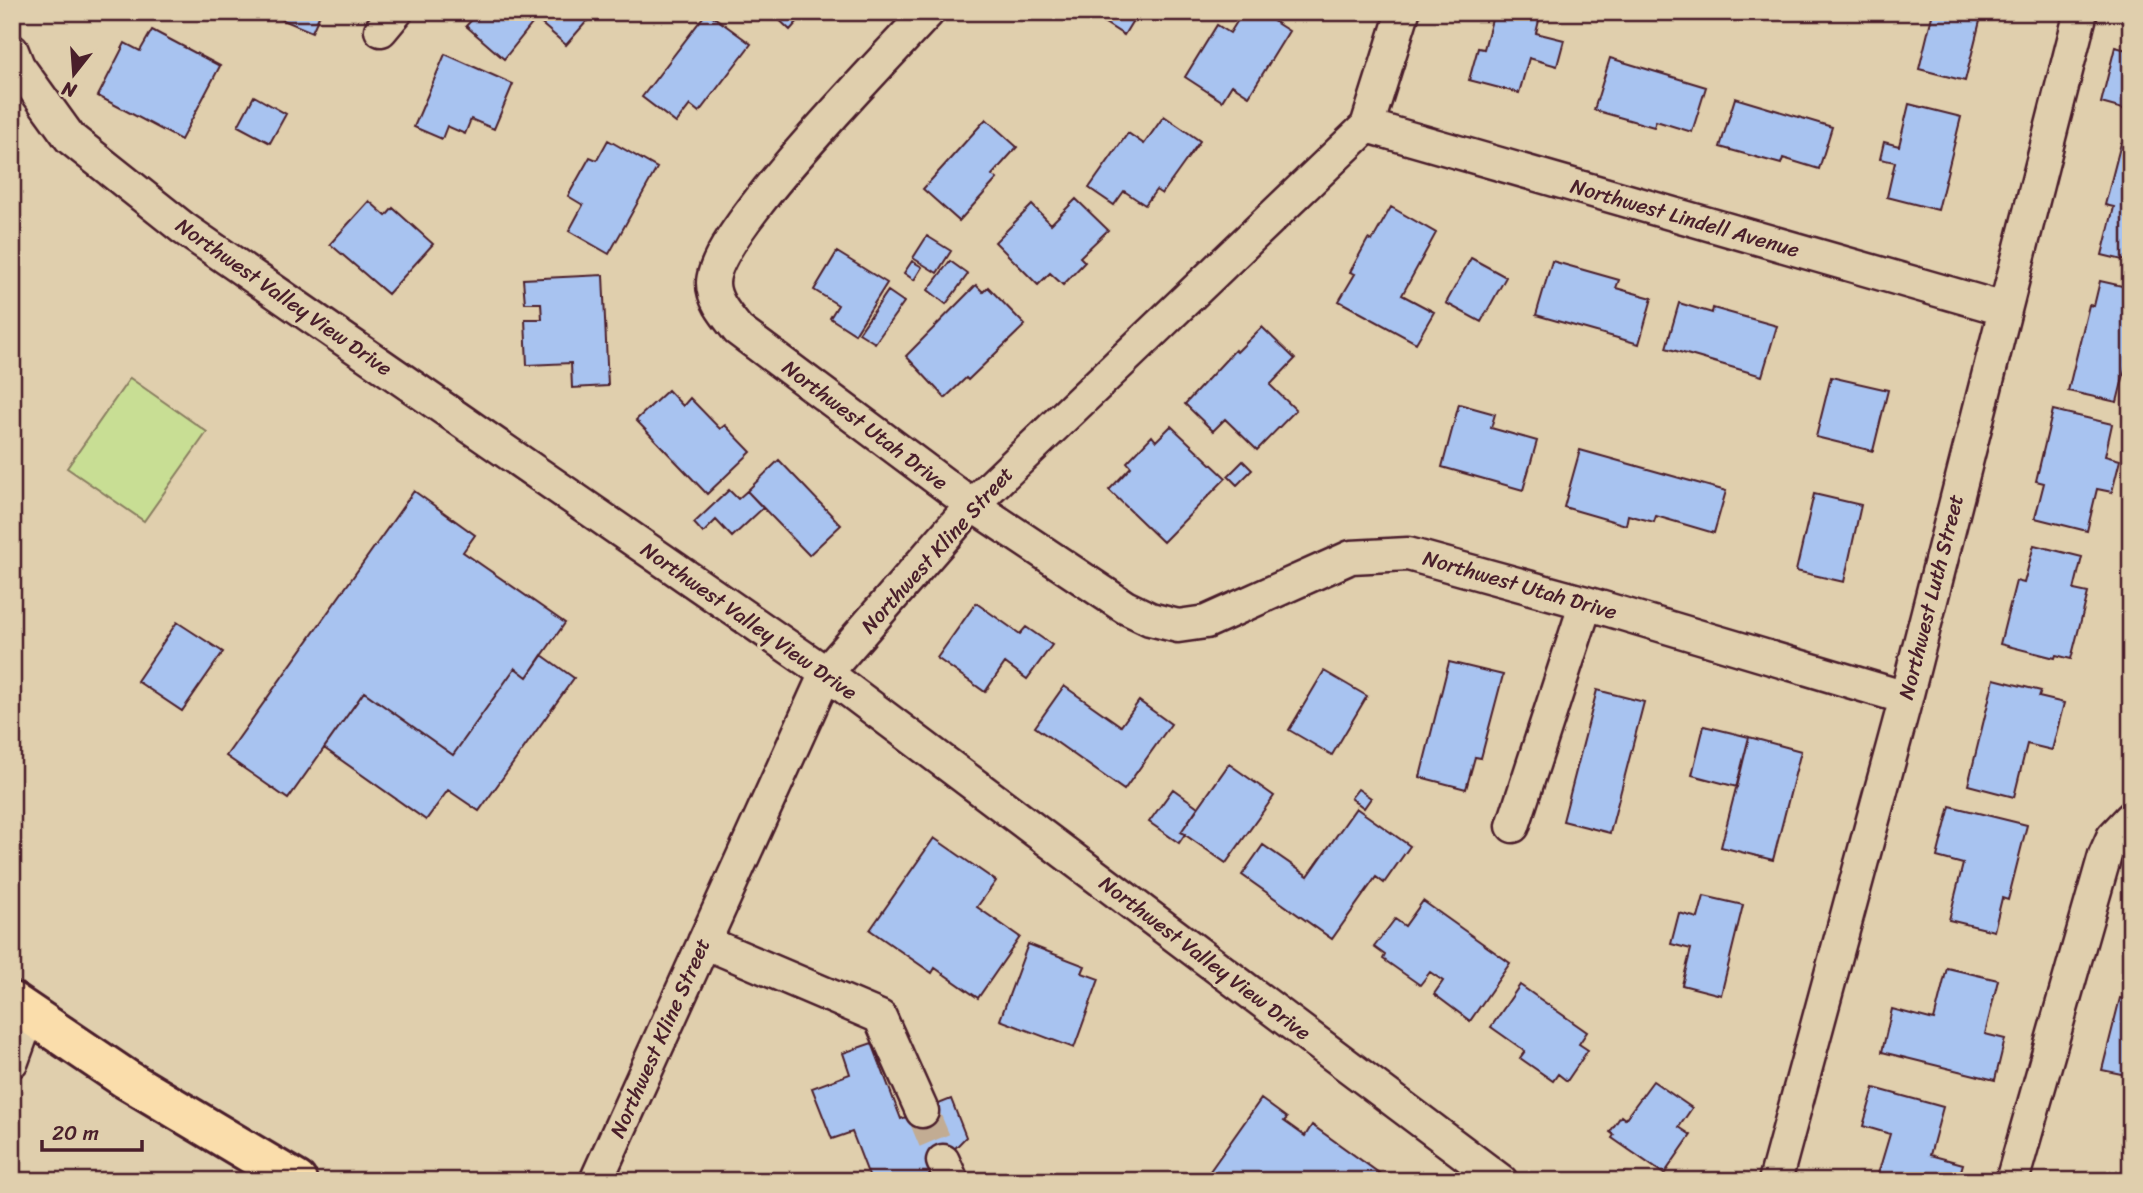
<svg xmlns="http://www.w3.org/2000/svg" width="2143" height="1193" font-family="Sriracha,sans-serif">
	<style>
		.green { fill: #c8de94; stroke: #897e60; stroke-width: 2 }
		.building { fill: #a8c3f0; stroke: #4a1f2b; stroke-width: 2 }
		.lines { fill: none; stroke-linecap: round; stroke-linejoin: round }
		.minor-tunnel { stroke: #c2ac93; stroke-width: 32; stroke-dasharray: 32 16; stroke-linecap: butt }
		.minor-casing { stroke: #4a1f2b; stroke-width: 37 }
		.major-casing { stroke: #4a1f2b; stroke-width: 44 }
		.minor { stroke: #e0cfad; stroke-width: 32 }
		.major { stroke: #faddab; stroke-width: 38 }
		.labels { text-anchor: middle; stroke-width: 6; stroke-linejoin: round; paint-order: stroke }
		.street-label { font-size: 21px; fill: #4a1f2b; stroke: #e0cfad }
	</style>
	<rect width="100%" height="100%" fill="#e0cfad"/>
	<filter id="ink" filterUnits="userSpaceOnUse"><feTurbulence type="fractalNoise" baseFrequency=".0143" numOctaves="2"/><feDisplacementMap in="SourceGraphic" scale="14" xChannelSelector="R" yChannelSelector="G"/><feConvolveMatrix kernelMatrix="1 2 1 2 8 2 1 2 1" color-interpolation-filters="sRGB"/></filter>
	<g filter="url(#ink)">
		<path class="green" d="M130,378l77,54 -63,89 -77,-53z"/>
		<path class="building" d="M264,12h57l-9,20z
			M479,12h116l-29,33 -30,-26 -32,40 -38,-33z
			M707,12l44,32 -52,68 -9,-7 -14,18 -34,-26z
			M771,12h35l-16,18z
			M1088,12h50l-14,23z
			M1243,12h16l30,19 -40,65 -17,-11 -10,16 -37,-24 32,-52 13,8z
			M1494,12h47l-5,21 28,7 -7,26 -28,-8 -10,35 -50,-13 9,-32 6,1z
			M1933,12h55l-1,2 -5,-1 -17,68 -46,-12z
			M152,30l68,36 -39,74 -83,-44 27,-53 15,8z
			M2115,47l16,4 -7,26 7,2 -1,32 -29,-8z
			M445,54l68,30 -19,45 -23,-10 -6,15 -18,-8 -5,13 -28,-12z
			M1610,58l96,29 -14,45 -36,-11 -2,6 -60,-17z
			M254,96l32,18 -16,29 -32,-17z
			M1735,98l97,29 -13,42 -36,-11 -2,6 -61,-17z
			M1909,104l52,13 -23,93 -51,-13 8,-35 -15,-3 4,-17 15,4z
			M1164,116l36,25 -38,53 -6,-4 -11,15 -21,-14 -10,14 -25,-17 39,-55 16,11z
			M986,119l31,28 -25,28 5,4 -38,42 -36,-32z
			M608,140l49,28 -48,86 -40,-23 14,-26 -15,-9 22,-39 7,3z
			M2121,143l10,2v117l-29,-7 12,-48 -9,-2z
			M1076,199l32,31 -28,27 5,5 -22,23 -13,-12 -12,12 -43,-43 37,-37 19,19z
			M369,201l17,15 7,-8 40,36 -45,50 -58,-50z
			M1391,207l45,26 -34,62 32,17 -18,31 -77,-42 16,-27 -5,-2 18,-33 4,2z
			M927,236l24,15 -14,22 -24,-15z
			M837,252l50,31 -32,51 -25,-16 8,-13 -24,-15z
			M1471,258l35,19 -25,45 -35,-19z
			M912,261l10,6 -8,13 -10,-7z
			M950,261l18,13 -22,30 -18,-14z
			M1552,261l67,19 -3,8 36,10 -13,46 -103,-29z
			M603,275l5,111 -36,2 -1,-25 -44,2 -2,-46h17l-1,-16h-16l-2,-24z
			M2100,281l31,7v58l-14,56 -49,-11 21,-86 5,1z
			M976,285l7,7 5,-5 37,38 -57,55 -2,-2 -21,20 -39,-42z
			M888,291l16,11 -29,41 -16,-10z
			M1679,303l33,10 1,-5 64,18 -15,50 -96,-28z
			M1262,327l33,32 -25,26 26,25 -39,40 -32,-31 -12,12 -28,-27 50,-54 2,2z
			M1831,377l57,13 -15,61 -57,-14z
			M668,390l15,16 7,-8 30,31 5,-4 26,27 -44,42 -71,-74z
			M1459,404l36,10 -4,14 46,13 -14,49 -81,-23z
			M2053,410l59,14 -7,32 15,4 -8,32 -15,-3 -10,42 -52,-13 9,-35 -8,-2z
			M1171,426l55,52 -63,64 -54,-52 22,-23 -4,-5 25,-26 4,5z
			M1580,450l146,41 -12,42 -58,-17 -2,6 -26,-7 -2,10 -62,-18z
			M779,460l62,65 -32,30 -62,-64z
			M1243,461l9,9 -15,15 -9,-9z
			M729,490l9,9 9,-8 16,17 -31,29 -16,-17 -13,13 -9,-10z
			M414,491l61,44 -12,17 102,71 -38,54 -12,-9 -62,87 -89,-63 -76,107 -62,-43z
			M1814,494l47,11 -17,77 -48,-11z
			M2034,545l48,12 -8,33 14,3 -17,66 -15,-4 -1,3 -55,-14 16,-63 8,2z
			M976,603l44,31 6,-7 26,18 -25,34 -22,-16 -20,29 -48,-34z
			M177,622l46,30 -41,59 -45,-30z
			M542,655l32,23 -95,133 -31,-21 -22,30 -102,-72 40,-56 89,63 62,-87 12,9z
			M1449,662l54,13 -22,83 -6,-1 -9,32 -46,-12z
			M1324,671l43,25 -35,59 -43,-25z
			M1994,679l47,12 -2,6 25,6 -12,47 -25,-6 -13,53 -46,-12z
			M1064,686l57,40 18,-25 32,23 -47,66 -89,-63z
			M1597,690l47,12 -34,131 -47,-12z
			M1704,726l45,11 -12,50 -45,-12z
			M1749,737l52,14 -28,109 -52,-13z
			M1229,764l45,32 -48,67 -45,-31z
			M1173,789l25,18 -17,25 4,2 -6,9 -30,-21z
			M1358,789l13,9 -7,10 -13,-10z
			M1950,806l77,19 -19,75 -6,-2 -8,33 -45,-11 14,-56 -26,-7z
			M1356,808l54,38 -26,37 -8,-6 -44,62 -90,-64 21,-30 45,31z
			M934,838l62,43 -19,26 43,30 -42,61 -43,-30 -3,5 -62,-43z
			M1704,896l39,9 -22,90 -39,-10 9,-36 -20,-5 8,-31 19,5z
			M1423,901l87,62 -40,58 -36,-27 9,-13 -13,-9 -10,13 -37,-26 2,-4 -11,-8 21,-28 10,7z
			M1028,944l57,22 -3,7 17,6 -25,69 -74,-28z
			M1947,968l51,12 -13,54 20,5 -10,41 -113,-28 10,-43 42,11z
			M1520,985l67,47 -8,12 9,6 -21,31 -9,-7 -5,7 -33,-23 5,-7 -34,-24z
			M2120,998l11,3v75l-29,-6z
			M872,1043l29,76 50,-20 15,38 -42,43 -53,1 -19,-49 -20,7 -20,-51 38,-14 -7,-21z
			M1653,1081l39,27 -13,19 12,8 -27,39 -52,-36 2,-3 -4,-3 11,-16 4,3z
			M1874,1088l69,19 -13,48 33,9 -5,17h-82l14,-47 -27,-8z
			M1261,1099l26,19 -3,3 21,15 7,-11 74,53 -3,3h-171l4,-5 -6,-5z"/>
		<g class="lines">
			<path class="minor-tunnel" d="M922,1111l21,50"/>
			<g class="minor-casing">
				<path id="minor" d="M928,12c-40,44 -215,221 -215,271 0,18 15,34 25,47l234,175 153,102 25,12 28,7 28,-4 145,-65 57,-3 178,49 320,95
					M381,30l15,-18
					M12,51l6,15 52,72 113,90 643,445 675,508
					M1367,126l637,183
					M1513,826l73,-223
					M704,942l176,75 42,94
					M12,1061l17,-47
					M943,1161l9,20
					M596,1181l230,-508 146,-168 395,-379 36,-114
					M1775,1181l131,-483 175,-686
					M2012,1181l93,-326 8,-18 18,-19"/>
			</g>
			<g class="major-casing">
				<path id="major" d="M12,1002l114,77 171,102"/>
			</g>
			<use href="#minor" class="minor"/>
			<use href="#major" class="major"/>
		</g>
	</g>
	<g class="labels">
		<g class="street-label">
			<text transform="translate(1685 218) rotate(16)" y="7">Northwest Lindell Avenue</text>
			<text transform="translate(284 297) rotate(35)" y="7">Northwest Valley View Drive</text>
			<text transform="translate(865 425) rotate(37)" y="7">Northwest Utah Drive</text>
			<text transform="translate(937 550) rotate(-48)" y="7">Northwest Kline Street</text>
			<text transform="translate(1520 585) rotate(16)" y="7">Northwest Utah Drive</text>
			<text transform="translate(1931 597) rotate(-76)" y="7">Northwest Luth Street</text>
			<text transform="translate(749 621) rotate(35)" y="7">Northwest Valley View Drive</text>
			<text transform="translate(1205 958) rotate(37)" y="7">Northwest Valley View Drive</text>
			<text transform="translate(660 1038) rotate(-66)" y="7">Northwest Kline Street</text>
		</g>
	</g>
	<rect width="2143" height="1193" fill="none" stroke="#e0cfad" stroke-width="42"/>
	<rect x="21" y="21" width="2101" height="1151" fill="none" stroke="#4a1f2b" stroke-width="2.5" filter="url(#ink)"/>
	<g transform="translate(74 74) rotate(197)" stroke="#e0cfad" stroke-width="5" paint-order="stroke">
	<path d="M0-5L12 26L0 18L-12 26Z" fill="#4a1f2b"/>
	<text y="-10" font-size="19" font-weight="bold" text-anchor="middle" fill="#4a1f2b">N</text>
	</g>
	<path d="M42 1140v10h100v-10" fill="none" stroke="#4a1f2b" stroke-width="3.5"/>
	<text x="52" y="1140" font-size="21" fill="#4a1f2b" stroke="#e0cfad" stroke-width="5" paint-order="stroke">20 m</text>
</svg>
